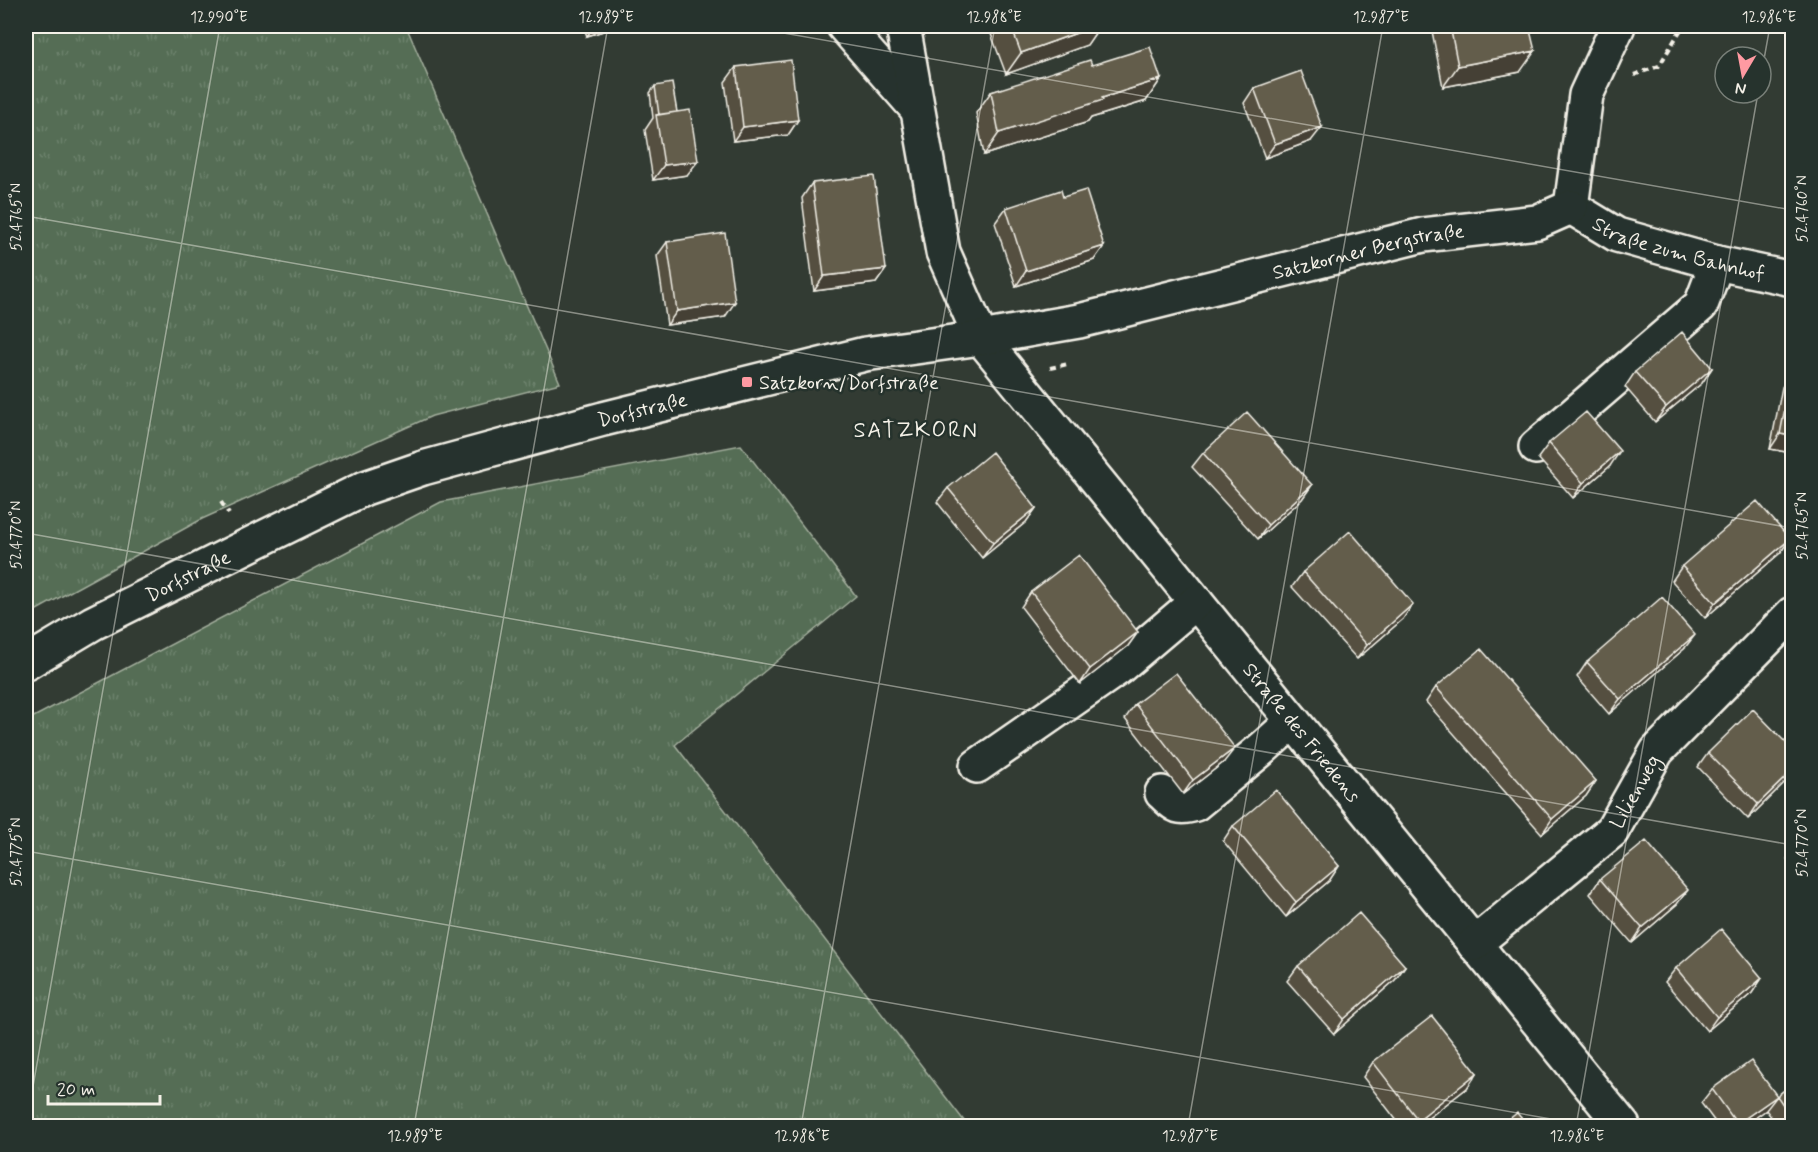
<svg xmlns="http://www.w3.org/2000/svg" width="1818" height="1152" font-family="Mynerve,sans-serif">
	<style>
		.grass { fill: url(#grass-tufts); stroke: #a4af9e; stroke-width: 1.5 }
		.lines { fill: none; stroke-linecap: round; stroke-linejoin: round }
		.minor-casing { stroke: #f4f1e8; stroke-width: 38 }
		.path { stroke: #f4f1e8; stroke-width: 4; stroke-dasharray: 6 4.5; stroke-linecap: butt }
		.minor { stroke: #26332d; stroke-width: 33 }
		.wall { fill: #555041; stroke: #f4f1e8; stroke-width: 1.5 }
		.shaded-wall { fill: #454135; stroke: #f4f1e8; stroke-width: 1.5 }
		.building { fill: #635d4c; stroke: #f4f1e8; stroke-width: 1.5 }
		.ticks { fill: none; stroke: #f4f1e8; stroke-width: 1.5; stroke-opacity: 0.45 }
		.poi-dot { fill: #ff9aa2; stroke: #26332d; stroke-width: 2 }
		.labels { text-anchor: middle; stroke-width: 5; stroke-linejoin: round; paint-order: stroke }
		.street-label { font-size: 20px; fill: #f4f1e8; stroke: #26332d }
		.poi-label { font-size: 20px; fill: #f4f1e8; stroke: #26332d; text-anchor: start }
		.quarter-label { font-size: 22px; letter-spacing: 1.5px; fill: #f4f1e8; stroke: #26332d }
		.neatline { fill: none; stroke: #f4f1e8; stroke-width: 2 }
		.ticks-label { font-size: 15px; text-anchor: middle; fill: #f4f1e8 }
	</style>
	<defs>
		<pattern id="grass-tufts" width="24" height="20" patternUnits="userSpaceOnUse" patternTransform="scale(1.5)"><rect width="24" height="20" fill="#546d54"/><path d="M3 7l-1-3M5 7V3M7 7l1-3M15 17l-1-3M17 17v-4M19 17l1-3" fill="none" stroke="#6d826d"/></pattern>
	</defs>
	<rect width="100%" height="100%" fill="#323b33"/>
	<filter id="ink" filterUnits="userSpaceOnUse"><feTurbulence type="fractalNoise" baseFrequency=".0167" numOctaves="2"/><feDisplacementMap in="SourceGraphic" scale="12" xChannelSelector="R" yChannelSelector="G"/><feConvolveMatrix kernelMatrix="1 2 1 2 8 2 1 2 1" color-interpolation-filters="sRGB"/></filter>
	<g filter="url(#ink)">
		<path class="grass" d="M26,26h380l154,357 -128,33 -230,103 -176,97z
			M741,445l115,151 -181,149 293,381h-942v-405l415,-219z"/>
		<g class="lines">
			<g class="minor-casing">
				<g id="minor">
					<path d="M844,26l73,83"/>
					<path id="s1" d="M903,26l40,226 38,86 642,788"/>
					<path id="s2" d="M1571,207l46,28 100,28 75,16"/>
					<path d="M1571,207l15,-112 32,-69"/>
					<path d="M1536,447l165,-142 16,-42"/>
					<path id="s3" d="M26,663l67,-40 156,-78 116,-57 58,-20 180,-49 262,-65 116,-16 98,-17 344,-86 114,-13 34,-15"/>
					<path d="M977,766l140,-97 79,-67"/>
					<path d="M1162,793c13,12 15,17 33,11l68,-56 30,-27"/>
					<path id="s4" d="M1474,944l138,-113 45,-80 135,-137"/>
				</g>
			</g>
			<path class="path" d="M1634,75l25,-9 24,-40
				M1050,368l18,-4
				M221,502l8,12"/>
			<use href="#minor" class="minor"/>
		</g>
		<path class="wall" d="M583,26h36l-32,10z
			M988,26h112l-13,19 -81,29z
			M1431,26h98l-9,46 -77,15z
			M1092,65l69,14 -15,22 -55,17 -3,4 -104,33 -8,-42 15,-21z
			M736,67l62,53 -10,15 -55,6 -8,-59z
			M655,86l32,89 -34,5 -8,-50 8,-12 -3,-25z
			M1254,88l57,53 -46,17 -21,-55z
			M812,183l74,86 -10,14 -62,8 -12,-93z
			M1063,197l31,63 -78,26 -21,-63 11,-15z
			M667,242l58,75 -58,8 -10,-69z
			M1712,368l-10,15 -47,39 -30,-35 10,-15z
			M1792,373v80l-22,-4 12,-62z
			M1549,443l61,23 -37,32 -35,-40z
			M1203,453l109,32 -10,14 -44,40 -66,-72z
			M948,488l88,20 -10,14 -44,36 -45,-56z
			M1790,539l-10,14 -75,65 -33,-37 10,-15z
			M1303,572l100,47 -46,40 -65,-72z
			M1031,592l107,40 -10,14 -48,38 -59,-77z
			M1684,649l-75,65 -32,-37 10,-15z
			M1436,687l160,94 -10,15 -44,38 -116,-132z
			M1135,704l89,58 -41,32 -58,-75z
			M1708,753l84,22 -44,44 -50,-52z
			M1233,826l106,40 -10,15 -43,36 -63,-76z
			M1792,852v13l-5,-6z
			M1600,879l77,25 -45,39 -42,-49z
			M1298,966h107l-10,14 -61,54 -47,-53z
			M1676,968l86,10 -10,15 -45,38 -42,-49z
			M1373,1062l104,11 -10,15 -49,38h-17l-38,-49z
			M1792,1084v42h-14l-12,-16 -22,16h-26l-17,-23 11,-14 65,7z"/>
		<path class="shaded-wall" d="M602,26h17l-32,10 5,-7z
			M1096,26h4l-13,19 -81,29 15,-21z
			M1535,51l-15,21 -77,15 15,-21z
			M1161,79l-15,22 -55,17 -3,4 -104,33 15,-22 103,-35z
			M798,120l-10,15 -55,6 10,-14z
			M1322,127l-11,14 -46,17 10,-14z
			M698,161l-11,14 -34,5 11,-15z
			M1104,246l-10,14 -78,26 10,-15z
			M886,269l-10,14 -62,8 10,-15z
			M735,302l-10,15 -58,8 10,-14z
			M1712,368l-10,15 -47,39 11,-15z
			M1780,434l12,2v17l-22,-4z
			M1620,451l-10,15 -37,32 10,-15z
			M1312,485l-10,14 -44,40 10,-14z
			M1036,508l-10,14 -44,36 11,-15z
			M1790,539l-10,14 -75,65 10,-15z
			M1413,604l-10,15 -46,40 10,-14z
			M1138,632l-10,14 -48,38 10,-15z
			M1695,635l-11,14 -75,65 11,-15z
			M1235,748l-11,14 -41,32 10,-14z
			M1792,771v4l-44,44 10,-15z
			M1596,781l-10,15 -44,38 10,-15z
			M1339,866l-10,15 -43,36 10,-15z
			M1688,890l-11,14 -45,39 10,-15z
			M1405,966l-10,14 -61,54 10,-15z
			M1762,978l-10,15 -45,38 10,-14z
			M1477,1073l-10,15 -49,38h-5l5,-6z
			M1777,1096l-11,14 -22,16h-8l1,-2z"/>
		<path class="building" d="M591,26h11l-10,3z
			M1011,26h85l-75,27z
			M1450,26h79l6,25 -77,15z
			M1150,47l11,32 -59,19 1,2 -104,33 -8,-41 99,-32 2,5z
			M791,60l7,60 -55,7 -7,-60z
			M1301,71l21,56 -47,17 -21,-56z
			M672,83l5,29 -18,3 -4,-29z
			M690,110l8,51 -34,4 -8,-50z
			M874,176l12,93 -62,7 -12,-93z
			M1061,190l2,7 23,-7 18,56 -78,25 -20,-63z
			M725,233l10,69 -58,9 -10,-69z
			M1682,332l30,36 -46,39 -31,-35z
			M1792,373v63l-12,-2z
			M1247,412l65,73 -44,40 -65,-72z
			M1586,412l34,39 -37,32 -34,-40z
			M992,452l44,56 -43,35 -45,-55z
			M1757,501l33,38 -75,64 -33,-37z
			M1350,531l63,73 -46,41 -64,-73z
			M1079,555l59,77 -48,37 -59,-77z
			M1662,597l33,38 -75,64 -33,-37z
			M1481,649l115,132 -44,38 -116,-132z
			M1176,673l59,75 -42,32 -58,-76z
			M1753,709l39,40v22l-34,33 -50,-51z
			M1276,790l63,76 -43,36 -63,-76z
			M1646,841l42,49 -46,38 -42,-49z
			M1359,913l46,53 -61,53 -46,-53z
			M1721,929l41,49 -45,39 -41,-49z
			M1432,1016l45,57 -59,47 -45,-58z
			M1751,1061l26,35 -40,28 -25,-35z
			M1792,1084v34l-15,-22z
			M1517,1113l11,13h-28z"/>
	</g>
	<path class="ticks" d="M744,26l1048,184M1761,76l9,-50M26,216l1766,312M26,533l1766,312M26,851l1565,275M26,1126l194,-1100M414,1126l194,-1100M801,1126l194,-1100M1188,1126l195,-1100M1576,1126l182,-1033"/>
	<rect class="poi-dot" x="741" y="376" width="12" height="12" rx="3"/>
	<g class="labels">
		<g class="street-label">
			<text dy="7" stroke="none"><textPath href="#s2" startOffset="117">Straße zum Bahnhof</textPath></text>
			<text dy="7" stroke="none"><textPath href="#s3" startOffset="1414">Satzkorner Bergstraße</textPath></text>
			<text dy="7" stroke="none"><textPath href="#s3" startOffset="670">Dorfstraße</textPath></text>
			<text dy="7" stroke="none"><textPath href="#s3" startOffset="184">Dorfstraße</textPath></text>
			<text dy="7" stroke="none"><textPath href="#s1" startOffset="832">Straße des Friedens</textPath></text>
			<text dy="7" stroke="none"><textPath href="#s4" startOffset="224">Lilienweg</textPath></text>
		</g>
		<g class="poi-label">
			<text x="759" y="389">Satzkorn/Dorfstraße</text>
		</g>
		<g class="quarter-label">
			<text x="916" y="437">SATZKORN</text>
		</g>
	</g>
	<rect width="1818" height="1152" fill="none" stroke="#26332d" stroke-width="66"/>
	<g transform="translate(1743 75) rotate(190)"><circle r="28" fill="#26332d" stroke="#787f78" stroke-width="1.5"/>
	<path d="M0-4.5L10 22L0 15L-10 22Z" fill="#ff9aa2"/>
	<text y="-9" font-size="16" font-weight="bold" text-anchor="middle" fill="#f4f1e8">N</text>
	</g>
	<path d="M48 1095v9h112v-9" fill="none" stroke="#f4f1e8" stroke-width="3"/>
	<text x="57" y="1095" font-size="18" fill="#f4f1e8" stroke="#26332d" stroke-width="4.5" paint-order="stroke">20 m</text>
	<rect x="33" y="33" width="1752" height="1086" class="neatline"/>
	<g class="ticks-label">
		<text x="219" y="22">12.990°E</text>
		<text x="606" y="22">12.989°E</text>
		<text x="994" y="22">12.988°E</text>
		<text x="1381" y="22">12.987°E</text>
		<text x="1769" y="22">12.986°E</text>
		<text transform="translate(1802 209) rotate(-90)" y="5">52.4760°N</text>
		<text transform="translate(16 217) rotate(-90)" y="5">52.4765°N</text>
		<text transform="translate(1802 526) rotate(-90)" y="5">52.4765°N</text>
		<text transform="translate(16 535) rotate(-90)" y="5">52.4770°N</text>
		<text transform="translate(1802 843) rotate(-90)" y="5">52.4770°N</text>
		<text transform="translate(16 852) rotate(-90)" y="5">52.4775°N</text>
		<text x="415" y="1141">12.989°E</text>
		<text x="802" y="1141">12.988°E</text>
		<text x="1190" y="1141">12.987°E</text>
		<text x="1577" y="1141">12.986°E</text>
	</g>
</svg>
